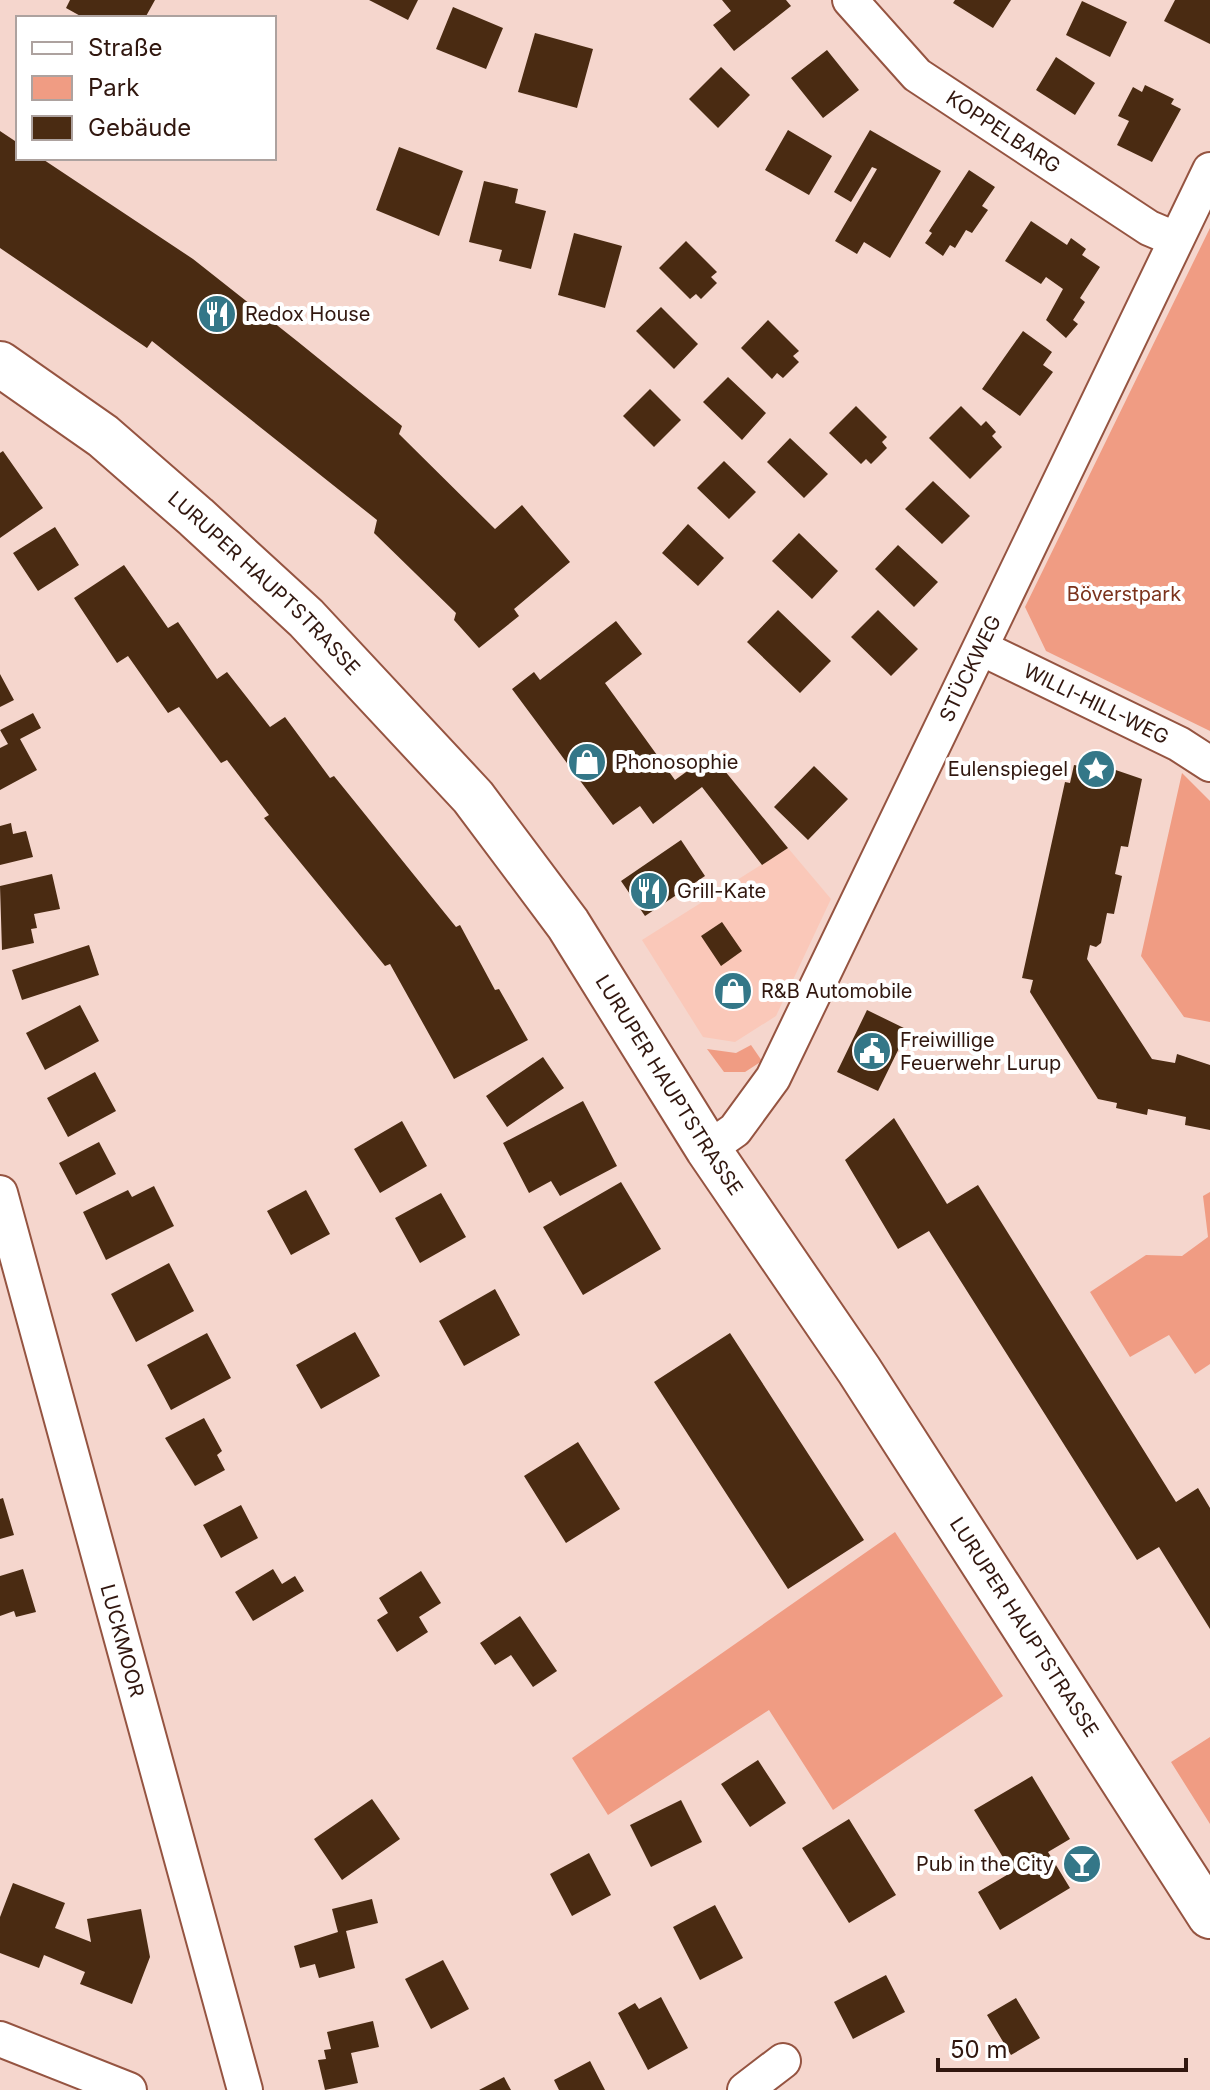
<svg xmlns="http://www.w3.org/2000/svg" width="1210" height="2090" font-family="Inter,sans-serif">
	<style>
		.built { fill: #fac8b9 }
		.green { fill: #f09c83 }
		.building { fill: #4a2b12 }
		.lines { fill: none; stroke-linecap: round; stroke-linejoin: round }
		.street-casing { stroke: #955441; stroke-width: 38 }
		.primary-casing { stroke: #955441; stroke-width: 48 }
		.street { stroke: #fff; stroke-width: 34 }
		.primary { stroke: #fff; stroke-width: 44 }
		.labels { text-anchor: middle; stroke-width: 8; stroke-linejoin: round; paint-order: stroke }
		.street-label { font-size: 20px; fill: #31170f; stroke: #fff }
		.poi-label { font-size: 20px; fill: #31170f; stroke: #fff; text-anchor: start }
		.park-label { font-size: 20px; fill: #7b331c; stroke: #fff }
	</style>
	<rect width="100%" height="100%" fill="#f5d6cd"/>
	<path class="built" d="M788,848l43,51 -55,117 -41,26 -32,-5 -61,-97z"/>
	<path class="green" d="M1210,228v503l-164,-80 -21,-44z
		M1182,773l28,28v221l-26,-5 -43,-61z
		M751,1045l11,16 -17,11h-21l-17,-23 29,4z
		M1210,1192v172l-15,10 -26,-39 -39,22 -40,-65 56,-37 36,1 26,-19 -5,-41z
		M895,1532l108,164 -170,114 -64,-100 -161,105 -36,-57z
		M1210,1737v87l-39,-62z"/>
	<path class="building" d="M70,0h85l-10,18h-61l-18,-10z
		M369,0h49l-10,20z
		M722,0h64l5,6 -57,45 -21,-26 18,-14z
		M955,0h56l-18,28 -40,-25z
		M1175,0h35v44l-46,-23z
		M1082,1l45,21 -17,35 -44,-22z
		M453,7l50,21 -17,41 -50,-20z
		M535,33l58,16 -16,59 -59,-16z
		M827,50l32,40 -36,28 -32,-40z
		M1056,57l39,26 -20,32 -39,-25z
		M721,67l29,28 -32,33 -29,-29z
		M1145,85l29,14 -3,5 10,5 -29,53 -35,-17 12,-24 -11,-5 15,-29 9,5z
		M788,130l44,26 -23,39 -44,-25z
		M870,130l71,41 -51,87 -26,-16 -7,12 -22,-13 42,-72 -5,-2 -21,35 -17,-10z
		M0,131l18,12v15h23l152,101 104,82 105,85 -3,8 96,95 27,-24 48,57 -56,47 5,7 -40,32 -25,-28 2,-7 -82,-80 3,-13 -225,-179 -5,7 -147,-100z
		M399,147l64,24 -24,65 -63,-26z
		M969,170l26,17 -13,19 6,4 -16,23 -6,-3 -11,18 -5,-3 -7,11 -18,-13 7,-10 -3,-2z
		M484,181l34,8 -3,14 31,8 -15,58 -32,-8 3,-11 -33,-8z
		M1031,221l36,24 4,-7 15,11 -4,6 18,12 -20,31 5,4 -12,18 5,4 -12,14 -20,-18 17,-31 -17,-12 -5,7 -36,-23z
		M574,233l48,13 -17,62 -47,-13z
		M686,241l31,31 -6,5 6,6 -16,16 -5,-5 -6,5 -31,-31z
		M661,307l37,37 -24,25 -38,-38z
		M768,320l31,31 -6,5 6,6 -16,16 -6,-5 -5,6 -31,-31z
		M1023,331l29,21 -9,13 10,7 -33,44 -38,-27z
		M728,377l38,36 -24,27 -39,-38z
		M650,389l31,31 -27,27 -31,-31z
		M856,406l31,31 -5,5 5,6 -16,16 -5,-5 -5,5 -32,-31z
		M961,406l20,20 5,-5 10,11 -4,4 10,11 -32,32 -41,-41z
		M790,438l38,36 -24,24 -37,-36z
		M3,451l40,57 -43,30v-85z
		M724,461l32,31 -27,27 -32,-31z
		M933,481l37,35 -28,28 -37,-35z
		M688,524l36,34 -26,28 -36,-33z
		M55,527l24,38 -41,26 -25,-38z
		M799,533l39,38 -26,28 -40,-38z
		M898,545l40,37 -24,25 -39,-38z
		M124,565l44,63 10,-6 39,57 10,-7 43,55 15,-10 45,61 4,-2 122,151 4,-2 35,65 4,-1 29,51 -74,39 -64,-115 -5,2 -121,-148 5,-3 -42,-55 -6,3 -42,-56 -11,6 -40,-57 -11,7 -43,-65z
		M778,610l53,51 -31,32 -53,-51z
		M878,610l40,39 -27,27 -40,-39z
		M616,621l26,33 -37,29 70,97 36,-26 77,94 -26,17 -60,-78 -49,37 -13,-18 -27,19 -101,-136 22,-17 6,8z
		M0,674l14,26 -14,7z
		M33,713l8,15 -21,11 17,31 -37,20v-42l8,-4 -8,-14z
		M1074,765l29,5 1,-4 38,13 -14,68 -7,-1 -6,28 7,2 -8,38 -7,-1 -6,30 -5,4 -6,-2 -3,14 65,100 23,4 2,-9 33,11v65l-25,-5 1,-8 -38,-8 -1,6 -31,-7 1,-5 -19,-4 -68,-107 3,-12 -11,-2 43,-196 5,1z
		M814,766l34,33 -40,41 -34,-33z
		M11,823l2,11 13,-3 7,26 -33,8v-39z
		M681,840l24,36 -60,40 -24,-35z
		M52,874l8,35 -26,5 3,14 -6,1 3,14 -32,7 -2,-64z
		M722,922l20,29 -21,15 -20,-30z
		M89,945l10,30 -77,25 -10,-30z
		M80,1005l19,36 -54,29 -19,-37z
		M867,1010l41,20 -30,61 -41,-19z
		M543,1057l21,31 -57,39 -21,-31z
		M95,1072l21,39 -48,26 -21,-39z
		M583,1101l34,65 -57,30 -9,-15 -22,12 -26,-50z
		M894,1118l53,86 31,-19 198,317 22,-14 12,20v121l-51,-82 -22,13 -208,-329 -31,18 -53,-89z
		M402,1121l25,45 -47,27 -26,-44z
		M99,1142l17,32 -40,21 -17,-32z
		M621,1182l40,67 -78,46 -40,-68z
		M154,1186l20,40 -68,34 -23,-48 45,-22 4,7z
		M306,1190l24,44 -39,21 -24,-44z
		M441,1193l25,44 -46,26 -25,-45z
		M169,1263l25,48 -58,31 -25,-48z
		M495,1289l25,46 -56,31 -25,-45z
		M355,1332l25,44 -59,33 -25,-44z
		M207,1333l24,45 -60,32 -24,-45z
		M730,1333l134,207 -76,49 -134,-207z
		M204,1418l18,33 -5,4 8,15 -30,16 -30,-48z
		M578,1442l42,67 -54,34 -42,-67z
		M3,1498l11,37 -14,4v-40z
		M241,1505l17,33 -37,20 -18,-33z
		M23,1569l13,43 -20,5 -2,-6 -14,5v-40z
		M273,1569l9,15 13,-8 9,15 -51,30 -18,-29z
		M421,1571l20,32 -22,14 9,15 -31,20 -20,-32 11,-7 -9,-15z
		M520,1616l37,55 -24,16 -22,-32 -16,10 -15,-22z
		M758,1760l28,43 -36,24 -29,-43z
		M1032,1776l38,63 -22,13 22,36 -70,42 -22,-38 34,-20 -38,-62z
		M372,1799l28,40 -58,41 -28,-41z
		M681,1800l21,42 -51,25 -21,-42z
		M849,1819l47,76 -47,28 -47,-75z
		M589,1853l22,42 -39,21 -22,-42z
		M13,1883l52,20 -10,25 36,14 -4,-23 54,-10 9,48 -18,47 -52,-20 5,-12 -41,-17 -5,13 -39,-15v-36z
		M372,1899l6,24 -32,8 9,37 -36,10 -4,-14 -15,4 -6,-22 44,-14 -6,-23z
		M715,1905l28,53 -43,22 -27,-53z
		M443,1960l26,49 -38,20 -26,-50z
		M886,1975l19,37 -52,27 -19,-37z
		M661,1997l27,51 -40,22 -30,-57 17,-10 4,6z
		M1016,1998l24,40 -29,17 -24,-40z
		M373,2021l6,26 -28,6 7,30 -33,7 -7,-30 8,-1 -2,-9 7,-1 -4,-17z
		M590,2061l15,29h-46l-5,-10z
		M504,2077l7,13h-32z"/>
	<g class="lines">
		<g class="street-casing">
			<g id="street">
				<path id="s1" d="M850,0l67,75 232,153 26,11"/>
				<path id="s2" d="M981,648l198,96 31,20"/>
				<path id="s3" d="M708,1149l27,-19 38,-52 437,-908"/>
				<path id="s4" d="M0,1193l245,897"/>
				<path d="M0,2039l129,51"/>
				<path d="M745,2090l38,-29"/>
			</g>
		</g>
		<g class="primary-casing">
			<g id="primary">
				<path id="s5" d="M0,364l103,72 93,81 110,101 167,179 95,127 140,225 151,221 351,546"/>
			</g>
		</g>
		<use href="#street" class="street"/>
		<use href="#primary" class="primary"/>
	</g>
	<defs>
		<g id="restaurant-disc" transform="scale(2)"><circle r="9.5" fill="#347788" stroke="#fff"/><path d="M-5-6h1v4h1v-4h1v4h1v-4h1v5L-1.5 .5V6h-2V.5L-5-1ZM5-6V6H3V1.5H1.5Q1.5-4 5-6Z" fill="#fff"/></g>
		<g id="shop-disc" transform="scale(2)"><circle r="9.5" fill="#347788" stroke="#fff"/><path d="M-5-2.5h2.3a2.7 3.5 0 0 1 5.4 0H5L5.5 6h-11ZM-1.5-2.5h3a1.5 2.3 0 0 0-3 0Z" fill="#fff"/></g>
		<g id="sight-disc" transform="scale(2)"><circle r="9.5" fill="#347788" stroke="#fff"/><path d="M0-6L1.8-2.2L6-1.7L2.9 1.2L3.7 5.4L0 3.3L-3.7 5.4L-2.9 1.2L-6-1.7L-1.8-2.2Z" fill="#fff"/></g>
		<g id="civic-disc" transform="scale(2)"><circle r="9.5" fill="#347788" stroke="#fff"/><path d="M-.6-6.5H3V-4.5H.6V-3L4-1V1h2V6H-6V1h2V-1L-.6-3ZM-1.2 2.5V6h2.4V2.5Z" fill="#fff"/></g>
		<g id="bar-disc" transform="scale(2)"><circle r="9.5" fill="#347788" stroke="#fff"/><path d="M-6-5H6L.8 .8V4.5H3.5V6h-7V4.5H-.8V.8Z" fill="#fff"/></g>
	</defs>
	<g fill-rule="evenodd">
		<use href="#restaurant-disc" x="217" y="314"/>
		<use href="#shop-disc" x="587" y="762"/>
		<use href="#sight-disc" x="1096" y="769"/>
		<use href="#restaurant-disc" x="649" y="891"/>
		<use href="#shop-disc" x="733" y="991"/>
		<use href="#civic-disc" x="872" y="1051"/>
		<use href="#bar-disc" x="1082" y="1864"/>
	</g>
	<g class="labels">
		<g class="street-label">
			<text dy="7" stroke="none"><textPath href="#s1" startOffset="204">KOPPELBARG</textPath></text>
			<text dy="7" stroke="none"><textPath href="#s5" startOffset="344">LURUPER HAUPTSTRASSE</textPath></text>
			<text dy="7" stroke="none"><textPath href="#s3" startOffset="552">STÜCKWEG</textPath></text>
			<text dy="7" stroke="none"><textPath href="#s2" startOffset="128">WILLI-HILL-WEG</textPath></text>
			<text dy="7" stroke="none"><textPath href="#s5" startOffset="992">LURUPER HAUPTSTRASSE</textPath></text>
			<text dy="7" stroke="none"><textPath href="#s5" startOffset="1640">LURUPER HAUPTSTRASSE</textPath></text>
			<text dy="7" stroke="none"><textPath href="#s4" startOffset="464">LUCKMOOR</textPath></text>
		</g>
		<g class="poi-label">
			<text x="245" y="321">Redox House</text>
			<text x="615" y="769">Phonosophie</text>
			<text x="1068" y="776" text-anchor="end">Eulenspiegel</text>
			<text x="677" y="898">Grill-Kate</text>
			<text x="761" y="998">R&amp;B Automobile</text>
			<text x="900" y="1047">Freiwillige<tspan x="900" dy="23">Feuerwehr Lurup</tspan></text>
			<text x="1054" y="1871" text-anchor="end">Pub in the City</text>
		</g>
		<g class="park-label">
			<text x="1124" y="601">Böverstpark</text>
		</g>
	</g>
	<rect x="16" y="16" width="260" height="144" fill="#ffffff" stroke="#ada29f" stroke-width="2"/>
	<rect x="32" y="42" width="40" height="12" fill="#ffffff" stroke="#ada29f" stroke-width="2"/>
	<text x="88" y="56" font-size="24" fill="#31170f">Straße</text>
	<rect x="32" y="76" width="40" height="24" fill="#f09c83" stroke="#ada29f" stroke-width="2"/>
	<text x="88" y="96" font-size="24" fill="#31170f">Park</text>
	<rect x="32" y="116" width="40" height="24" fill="#4a2b12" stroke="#ada29f" stroke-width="2"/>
	<text x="88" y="136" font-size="24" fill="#31170f">Gebäude</text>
	<path d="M938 2058v12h248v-12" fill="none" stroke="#31170f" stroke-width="4"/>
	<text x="950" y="2058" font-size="24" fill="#31170f" stroke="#ffffff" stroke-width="6" paint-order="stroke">50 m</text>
</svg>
